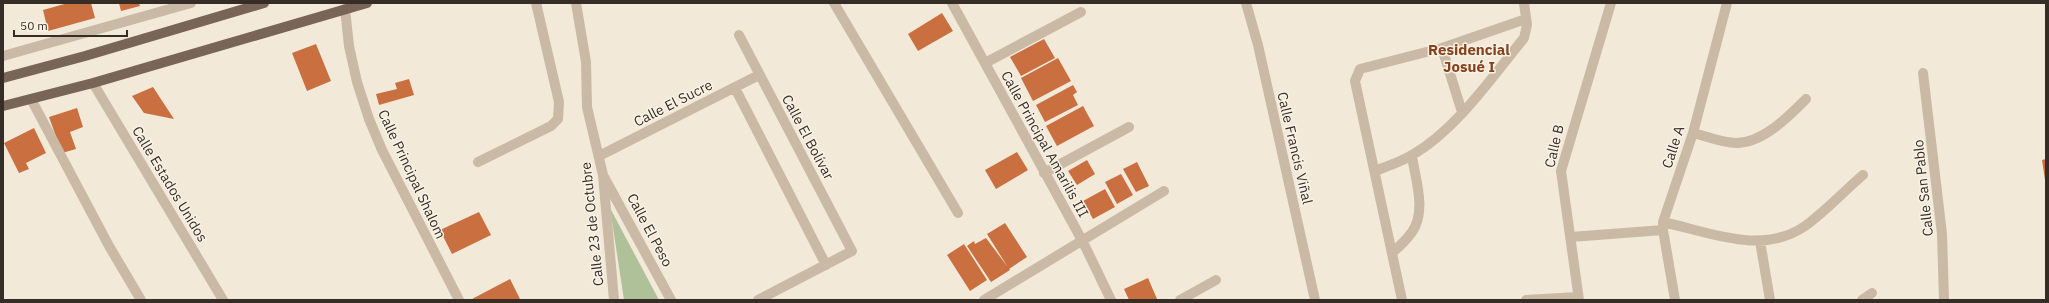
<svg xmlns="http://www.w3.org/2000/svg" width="2049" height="303" font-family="'IBM Plex Sans',sans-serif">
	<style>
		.green { fill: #afc199 }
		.building { fill: #c96f40 }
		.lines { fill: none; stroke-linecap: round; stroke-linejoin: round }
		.minor { stroke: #cab9a5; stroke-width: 10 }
		.major { stroke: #786557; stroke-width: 10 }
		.labels { text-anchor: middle; stroke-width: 3; stroke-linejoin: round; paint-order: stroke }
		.street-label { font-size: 14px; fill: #352d26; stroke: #f9f2e5 }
		.neighbourhood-label { font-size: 15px; font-weight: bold; fill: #86411e; stroke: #f9f2e5 }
	</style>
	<rect width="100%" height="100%" fill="#f2e9d9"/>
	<path class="green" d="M610,208l49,92h-35z"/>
	<path class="building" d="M68,3h23l4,15 -47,13 -5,-21z
		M119,3h20l1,3 -19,5z
		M942,13l11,18 -35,20 -10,-17z
		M1044,39l11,19 -34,18 -11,-19z
		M316,44l15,37 -24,10 -15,-38z
		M1058,58l13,23 -38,20 -12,-23z
		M409,79l5,16 -35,10 -3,-11 21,-5 -2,-6z
		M1073,85l4,7 -4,3 5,10 -33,17 -9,-17z
		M153,87l21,32 -30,-6 -12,-17z
		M1083,106l11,20 -37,20 -11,-20z
		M77,108l6,19 -13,5 6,17 -14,4 -13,-36z
		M34,128l12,25 -20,10 3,6 -10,4 -15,-30z
		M1017,152l11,18 -32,19 -11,-19z
		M2046,159v21h-1l-3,-20z
		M1087,160l8,14 -18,11 -9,-14z
		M1137,162l12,24 -13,6 -13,-23z
		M1121,174l12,21 -16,9 -12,-22z
		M1105,189l10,18 -22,12 -10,-18z
		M479,212l12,23 -39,19 -12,-24z
		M1005,223l22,34 -18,12 -22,-35z
		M986,238l24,32 -19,12 -24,-36 7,-5 1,3z
		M964,244l23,36 -17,11 -23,-36z
		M1148,278l9,21 -28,1 -5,-11z
		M510,279l10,20 -47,1 -1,-1z"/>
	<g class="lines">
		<path class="minor" d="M576,3l10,59 1,45 16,68 11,125
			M834,3l124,210
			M952,3l131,239 28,58
			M1246,3l12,42 57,255
			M345,9l4,37 8,36 12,37 13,31 77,150
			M739,35l113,216 -94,49
			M1442,48l20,64
			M3,56l188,-53
			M985,63l96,-51
			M1923,73l19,161 2,66
			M93,83l130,217
			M735,88l91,177
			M31,99l78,147 32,54
			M1693,133c13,3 29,10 43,10 27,0 52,-26 70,-44
			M599,156l160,-81
			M478,162l73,-36 7,-7 1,-17 -23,-99
			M1375,171c12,-5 26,-9 37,-16 44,-25 80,-78 112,-117l3,-13 -3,-22
			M1044,173l85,-46
			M604,177l67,123
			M1663,222c46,10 99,34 142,4 21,-15 39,-35 58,-51
			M1571,237l92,-7
			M1760,241l10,59
			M1393,252c7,-6 14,-13 19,-20 15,-21 3,-54 0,-76
			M984,300l180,-109
			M1180,300l36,-20
			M1402,300l-47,-219 5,-12 82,-21 84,-29
			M1526,300l52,-3
			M1579,300l-18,-129 50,-168
			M1675,300l-12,-70v-8l30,-89 34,-130
			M1862,300l10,-7"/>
		<path class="major" d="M3,78l82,-22 179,-53
			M3,106l90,-23 274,-80"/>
	</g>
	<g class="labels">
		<g class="street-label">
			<text transform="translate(673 103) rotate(-27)" y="5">Calle El Sucre</text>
			<text transform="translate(808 137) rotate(62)" y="5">Calle El Bolívar</text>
			<text transform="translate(1045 144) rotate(61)" y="5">Calle Principal Amarilis III</text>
			<text transform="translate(1554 146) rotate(-77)" y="5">Calle B</text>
			<text transform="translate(1673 147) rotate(-72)" y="5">Calle A</text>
			<text transform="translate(1295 148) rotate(77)" y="5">Calle Francis Viñal</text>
			<text transform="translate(412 174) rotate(65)" y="5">Calle Principal Shalom</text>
			<text transform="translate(170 184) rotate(59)" y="5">Calle Estados Unidos</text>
			<text transform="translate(1923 188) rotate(-96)" y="5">Calle San Pablo</text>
			<text transform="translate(592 224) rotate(-96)" y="5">Calle 23 de Octubre</text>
			<text transform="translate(650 230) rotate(62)" y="5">Calle El Peso</text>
		</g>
		<g class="neighbourhood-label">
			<text x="1469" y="55">Residencial<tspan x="1469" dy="17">Josué I</tspan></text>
		</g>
	</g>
	<rect width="2049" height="303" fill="none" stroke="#352d26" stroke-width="8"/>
	<path d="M14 30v6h113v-6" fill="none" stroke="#352d26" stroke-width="2"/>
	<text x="20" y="30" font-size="12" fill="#352d26" stroke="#f9f2e5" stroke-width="3" paint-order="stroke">50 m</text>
</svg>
